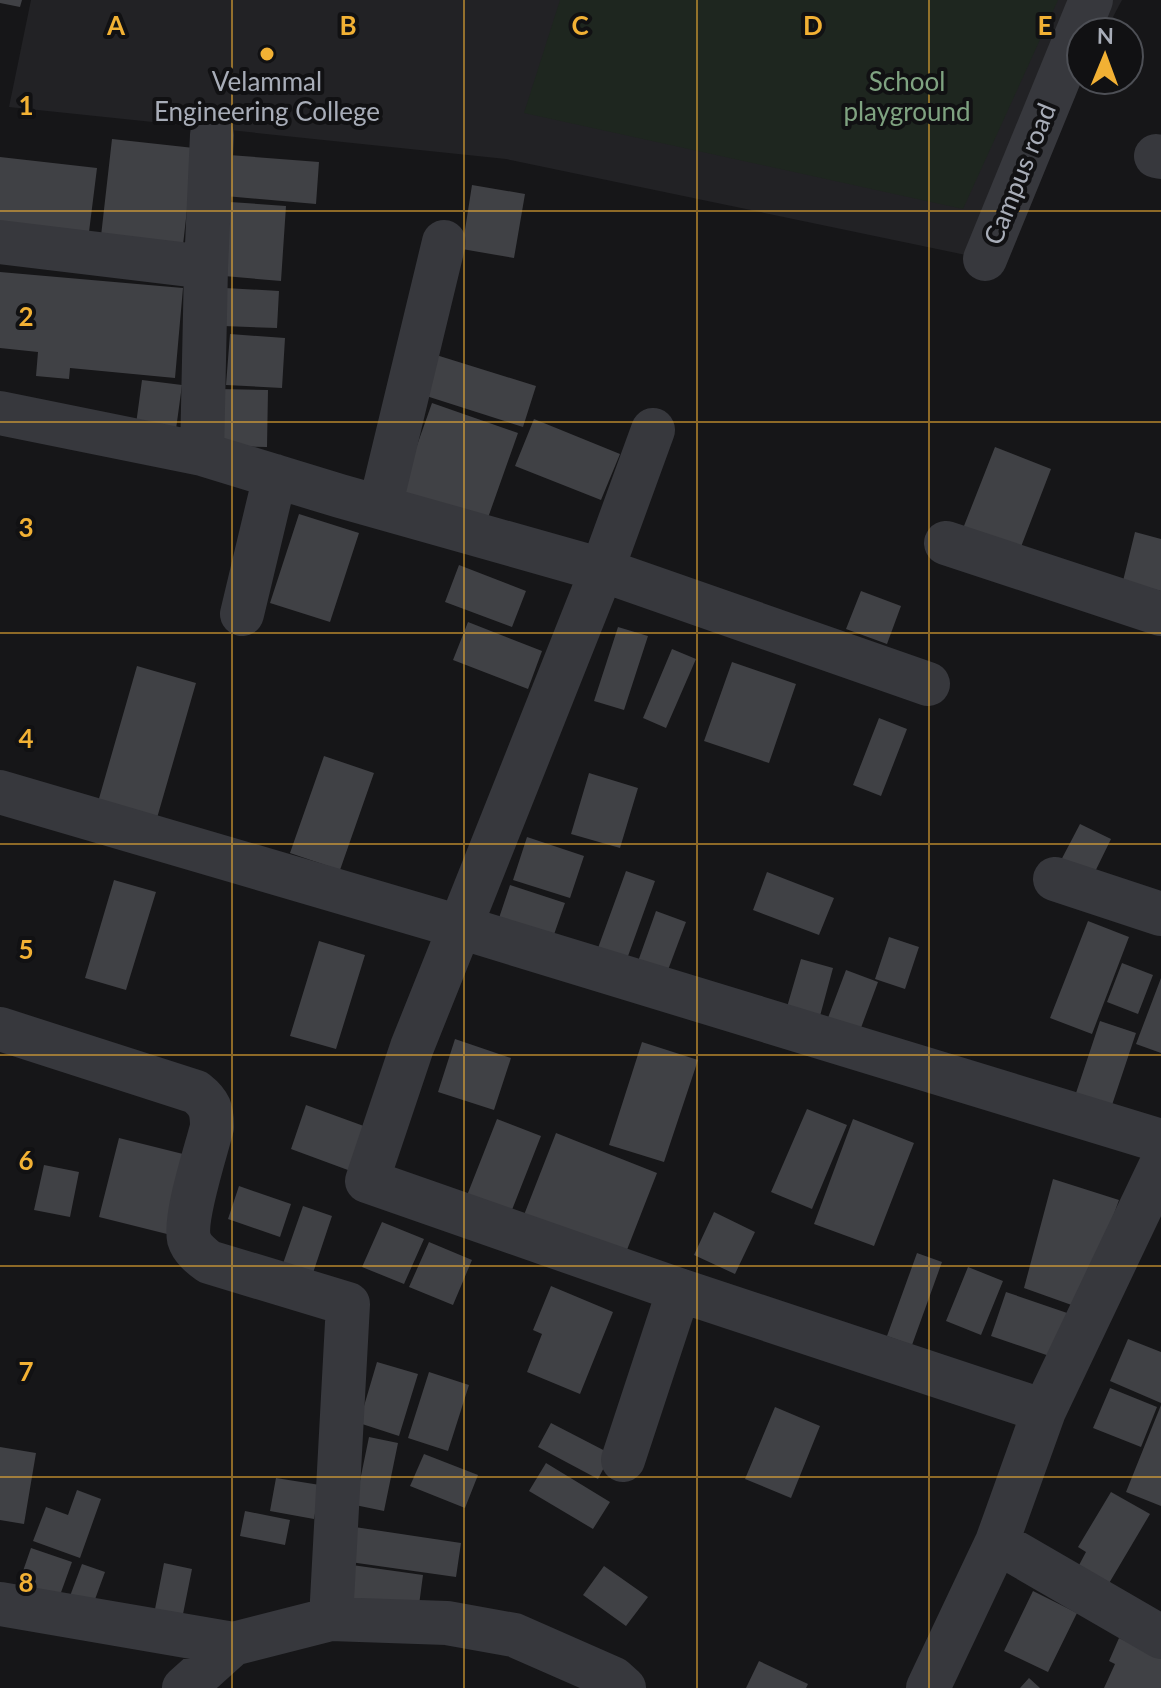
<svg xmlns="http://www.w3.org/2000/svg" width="1161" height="1688" font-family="Lato,sans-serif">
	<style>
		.built { fill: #222225 }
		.green { fill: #1e261f }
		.building { fill: #404145 }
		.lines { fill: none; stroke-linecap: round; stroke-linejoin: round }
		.minor { stroke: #37383d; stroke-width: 44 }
		.grid { fill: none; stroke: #f2b134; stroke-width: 2; stroke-opacity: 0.55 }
		.poi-dot { fill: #f2b134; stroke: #111113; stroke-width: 3 }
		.labels { text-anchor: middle; stroke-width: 8; stroke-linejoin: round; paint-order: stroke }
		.poi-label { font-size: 26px; fill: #a8adb8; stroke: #111113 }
		.park-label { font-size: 26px; fill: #7fa381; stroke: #111113 }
		.street-label { font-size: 26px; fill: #a8adb8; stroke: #111113 }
		.grid-label { font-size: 26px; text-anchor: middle; font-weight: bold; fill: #f2b134; stroke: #111113; stroke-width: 8; stroke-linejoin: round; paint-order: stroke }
	</style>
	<rect width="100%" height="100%" fill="#161618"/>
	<path class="built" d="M31,0h1091l-17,32h-24l-96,227 -479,-100 -497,-52z"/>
	<path class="green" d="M560,0h498l-95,209 -439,-96z"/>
	<path class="building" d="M0,0h22l-2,7 -20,-4z
		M112,139l82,9 -11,97 -82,-9z
		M229,155l90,7 -3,42 -91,-8z
		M0,157l97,11 -9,72 -88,-10z
		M472,185l53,9 -11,64 -52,-9z
		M230,202l56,4 -5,75 -57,-5z
		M0,272l183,16 -8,90 -105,-10 -1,11 -33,-3 2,-24 -38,-4z
		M225,288l54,3 -2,37 -54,-2z
		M230,334l55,4 -3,50 -56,-3z
		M433,354l103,32 -13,41 -103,-33z
		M142,380l40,5 -8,59 -40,-5z
		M219,389l49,1 -1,57 -49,-1z
		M432,403l86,30 -34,96 -86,-30z
		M534,419l86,35 -19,46 -86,-34z
		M995,447l56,22 -32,83 -57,-21z
		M299,514l60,19 -29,89 -60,-19z
		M1135,532l26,7v52l-38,-10z
		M459,565l67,26 -14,36 -67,-25z
		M861,591l40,15 -14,38 -41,-15z
		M468,622l74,29 -14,38 -75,-29z
		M618,627l30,9 -24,74 -30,-9z
		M672,649l24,10 -30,69 -23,-10z
		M732,662l64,22 -27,79 -65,-22z
		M137,666l59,17 -39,135 -59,-16z
		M879,718l28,11 -26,67 -28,-11z
		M324,756l50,17 -34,97 -50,-17z
		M589,773l49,15 -18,60 -49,-14z
		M1080,824l31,15 -21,43 -32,-16z
		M527,837l57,19 -14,42 -57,-18z
		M626,871l29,10 -32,89 -29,-11z
		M767,872l67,26 -15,37 -66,-25z
		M114,880l42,12 -30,98 -41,-12z
		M510,885l55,18 -15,43 -54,-19z
		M656,911l30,11 -21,56 -29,-11z
		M1088,921l41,16 -37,97 -42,-16z
		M889,937l30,10 -14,42 -30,-10z
		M319,941l46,14 -29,94 -46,-13z
		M801,959l32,9 -13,48 -33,-9z
		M1122,963l31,12 -15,39 -31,-12z
		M846,970l32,12 -23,62 -32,-13z
		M1161,978v75l-25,-9z
		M1100,1021l36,12 -27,81 -36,-12z
		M455,1039l56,19 -17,52 -56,-18z
		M642,1042l56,18 -34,102 -55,-17z
		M306,1105l66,24 -16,44 -65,-24z
		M807,1109l40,16 -35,84 -41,-17z
		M497,1119l44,17 -33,84 -44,-17z
		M853,1119l61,24 -40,103 -60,-22z
		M556,1133l101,40 -34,87 -101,-40z
		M119,1138l84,21 -20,79 -84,-21z
		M44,1165l35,7 -9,45 -36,-7z
		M1053,1179l66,21 -39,108 -56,-20z
		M239,1186l52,18 -11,33 -52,-18z
		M303,1206l29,10 -24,72 -30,-10z
		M714,1212l41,20 -20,42 -41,-19z
		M382,1222l42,17 -20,45 -42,-17z
		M429,1242l43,18 -19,45 -44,-18z
		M917,1253l25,9 -30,83 -25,-9z
		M968,1267l35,14 -22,54 -35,-14z
		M551,1286l62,26 -33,82 -53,-22 15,-38 -9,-4z
		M1006,1292l70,24 -15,44 -70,-24z
		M1128,1339l33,13v51l-51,-22z
		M377,1362l41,12 -19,62 -40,-13z
		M429,1372l40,13 -21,66 -40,-13z
		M1110,1388l47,19 -16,40 -48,-19z
		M1161,1405v101l-35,-14z
		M775,1407l45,19 -29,72 -46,-19z
		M551,1423l60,31 -13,25 -60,-32z
		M369,1437l29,6 -14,68 -29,-6z
		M0,1447l36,6 -12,71 -24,-4z
		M424,1454l54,21 -13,33 -55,-22z
		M546,1463l64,39 -17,27 -64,-38z
		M276,1478l44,7 -6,34 -44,-8z
		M77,1490l24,9 -21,59 -47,-17 13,-34 22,8z
		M1111,1492l39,22 -42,71 -30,-18 8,-15 -8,-5z
		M245,1511l45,9 -5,25 -45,-9z
		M348,1526l113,17 -5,34 -113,-16z
		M31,1548l41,14 -17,47 -40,-15z
		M164,1563l28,6 -9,45 -28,-5z
		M82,1564l23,8 -15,41 -23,-9z
		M352,1565l71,10 -6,45 -71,-9z
		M604,1566l44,31 -22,29 -43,-31z
		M1033,1591l44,22 -29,59 -44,-21z
		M1119,1638l42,19v31h-57l11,-24 -6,-3z
		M759,1661l49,23 -2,4h-60z
		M1029,1678l11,10h-20z"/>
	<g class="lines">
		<path class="minor" d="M1156,156l5,1
			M0,242l206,25
			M985,259l106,-259
			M0,413l202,41 138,42 262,74 326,114
			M653,430l-51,140 -142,357 701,214
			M202,454l4,-187 6,-132
			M380,507l64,-265
			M946,543l215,71
			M242,614l33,-138
			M0,792l460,135 -48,120 -45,134 312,109 365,121
			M1055,879l106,35
			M0,1029l196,63c14,11 16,18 16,35 -6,24 -28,90 -23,112 3,10 12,17 20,23l139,42 -17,315
			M623,1460l56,-170
			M997,1542l164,95
			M0,1604l233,40 98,-25 116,4 67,12 100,44 10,9
			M184,1688l49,-44
			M928,1688l69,-146 47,-131 117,-246"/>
	</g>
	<path class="grid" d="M232,0v1688M464,0v1688M697,0v1688M929,0v1688M0,211h1161M0,422h1161M0,633h1161M0,844h1161M0,1055h1161M0,1266h1161M0,1477h1161"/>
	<circle class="poi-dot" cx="267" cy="54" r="8"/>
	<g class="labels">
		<g class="poi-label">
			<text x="267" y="91">Velammal<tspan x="267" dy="30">Engineering College</tspan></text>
		</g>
		<g class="park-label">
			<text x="907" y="91">School<tspan x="907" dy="30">playground</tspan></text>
		</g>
		<g class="street-label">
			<text transform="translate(1020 174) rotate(-68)" y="9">Campus road</text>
		</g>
	</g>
	<g class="grid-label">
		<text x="116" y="35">A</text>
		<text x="348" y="35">B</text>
		<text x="580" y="35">C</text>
		<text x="813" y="35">D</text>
		<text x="1045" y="35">E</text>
		<text x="26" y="115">1</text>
		<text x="26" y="326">2</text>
		<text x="26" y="537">3</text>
		<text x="26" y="748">4</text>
		<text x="26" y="959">5</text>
		<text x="26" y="1170">6</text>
		<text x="26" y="1381">7</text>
		<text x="26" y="1592">8</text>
	</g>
	<g transform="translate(1105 56) rotate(1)"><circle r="38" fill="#111113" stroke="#4d4f55" stroke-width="2"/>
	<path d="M0-6L14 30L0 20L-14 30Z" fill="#f2b134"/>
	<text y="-12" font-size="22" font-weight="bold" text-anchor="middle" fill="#a8adb8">N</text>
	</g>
</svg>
